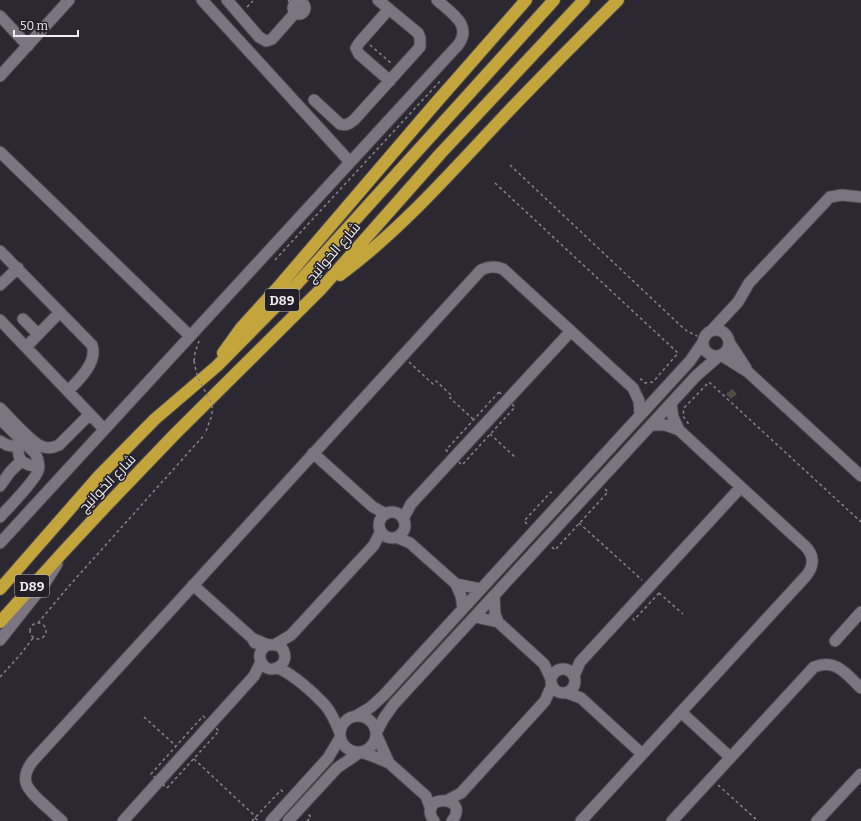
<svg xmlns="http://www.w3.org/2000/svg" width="861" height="821" font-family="Bitter,Cairo,serif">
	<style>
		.building { fill: #534c42 }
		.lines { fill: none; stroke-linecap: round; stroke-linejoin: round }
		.minor-casing { stroke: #49464d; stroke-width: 13 }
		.highway-casing { stroke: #49464d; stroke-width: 14 }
		.path { stroke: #87848c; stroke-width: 1.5; stroke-dasharray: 3 3; stroke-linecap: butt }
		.minor { stroke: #7a7580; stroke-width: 11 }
		.highway { stroke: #c4a53c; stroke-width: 12 }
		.path-bridge { stroke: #87848c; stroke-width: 1.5; stroke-dasharray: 3 3; stroke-linecap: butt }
		.labels { text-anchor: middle; stroke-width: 3; stroke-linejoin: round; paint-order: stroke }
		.shield { fill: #221f28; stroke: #b2afb6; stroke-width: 1 }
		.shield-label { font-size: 13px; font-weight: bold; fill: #efedf3 }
		.street-label { font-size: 14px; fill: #efedf3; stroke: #221f28 }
	</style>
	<rect width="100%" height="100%" fill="#2c2832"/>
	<path class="building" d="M732,389l5,5 -6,5 -5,-5z"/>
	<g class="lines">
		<g class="minor-casing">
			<path id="minor" d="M202,0l148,162
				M227,0l32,37 7,4 6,-2 23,-26
				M293 8a6 6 0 1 1 12 0a6 6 0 1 1-12 0Z
				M389,9l-30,34 -3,5 3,6 31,27
				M0,16l28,30
				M0,76l69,-76
				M314,100l26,24c6,2 9,0 14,-4l66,-73v-9l-2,-5 -40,-33
				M0,152l190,184
				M0,251l92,94c6,17 -13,35 -24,46
				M0,285l18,-17
				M23,319l15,15
				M0,320l104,109
				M712,330l26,-28 11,-19 81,-86 12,-2 19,2
				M703 343a13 13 0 1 1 26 0a13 13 0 1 1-26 0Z
				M729,342l17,26
				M26,347l34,-35
				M721,355l27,17 113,104
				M671,403l2,14 6,13
				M0,408c9,9 31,34 41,38 6,3 12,2 18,-1l31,-31
				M0,419l35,34c3,6 5,12 3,18 -3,10 -30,37 -38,46
				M21,439c-4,8 -4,14 0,22l8,4 10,2
				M0,441l7,4 11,2
				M313,453l60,54 13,7
				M0,486l10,-14 11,-11
				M379 525a13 13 0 1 1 26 0a13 13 0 1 1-26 0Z
				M403,519l8,-15 160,-173
				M396,537l14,6 46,41 5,12 2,13
				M0,543l458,-498c15,-20 -7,-32 -21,-45
				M456,584l25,5
				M193,585l59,53 3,5
				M494,596l1,18 3,8
				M475,617l23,5 46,42 7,15
				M252,638c5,2 10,5 14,6 8,2 15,-1 18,8 5,14 -15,24 -22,11 -5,-7 -1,-15 6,-18
				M0,640l45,-57 12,-19
				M835,641l26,-29
				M276,644l15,-9 83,-90 7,-14
				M278,668c16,7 35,24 47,37 7,8 11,18 15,28
				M551 681a12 12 0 1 1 24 0a12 12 0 1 1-24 0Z
				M574,676l6,-14 161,-175
				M567,693l14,5 61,56
				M681,712l49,45
				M340 734a18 18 0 1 1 36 0a18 18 0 1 1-36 0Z
				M356,716l15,-9 13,-12 306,-334 13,-19
				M376,733l8,-15 10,-14 302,-328 24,-21
				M376,734l13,29
				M361,752l14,5 14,6 37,33 5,13
				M448,800l13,-7 84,-92 7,-16
				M62,821c-7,-6 -14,-13 -21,-19 -14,-13 -22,-22 -9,-40l449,-492c8,-4 14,-4 22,-1l130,119 6,13 1,14
				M123,821l131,-145 7,-14
				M271,821l57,-63 12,-20
				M288,821l49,-53 22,-15
				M434,821c-19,-27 38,-27 18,0
				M581,821l225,-245c9,-11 8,-21 -1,-30l-126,-116 -14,-5h-14
				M672,821l142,-154c22,-9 32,7 47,21
				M817,821l44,-47"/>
		</g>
		<g class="highway-casing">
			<path id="highway" d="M340,275c62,-46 112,-104 165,-160 37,-39 75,-77 113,-115
				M223,353l18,-25 39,-43 154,-180 92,-105
				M0,589l98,-112 57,-58 62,-53 70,-71 267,-295
				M0,622l64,-71 43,-46 68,-71 145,-144 121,-137 143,-153"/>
		</g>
		<path class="path" d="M288,0l4,4
			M247,7l6,-6
			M370,45l21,18
			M510,165l171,161 6,5 10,5
			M495,183l183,170 -25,29 -8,1 -4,-4 -1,1
			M275,260l167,-181
			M194,361l1,-8 4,-12
			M409,362l24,22 3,-3 16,15 -2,2 23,21
			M499,392l16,15 -53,58 -16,-15z
			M688,424v-1l-5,-7 1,-8 25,-26 152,140
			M490,434l26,24
			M579,523l63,57
			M527,524l-3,-3 27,-29 3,3
			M552,547l3,3 53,-58 -3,-3
			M659,593l24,21
			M633,618l1,2 25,-27
			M30 631a8 8 0 1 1 16 0a8 8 0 1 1-16 0Z
			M38,623l31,-37 136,-152
			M0,677l20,-22 13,-17
			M203,716l16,15 -52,57 -16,-14z
			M144,717l32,29
			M194,759l62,58
			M718,785l40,36
			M255,818l4,3
			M252,821l29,-31 2,2
			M307,821l4,-4 -3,-3"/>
		<use href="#minor" class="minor"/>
		<use href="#highway" class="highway"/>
		<path class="path-bridge" d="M194,361l2,10 3,9 13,24v11l-7,19"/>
	</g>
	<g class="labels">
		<g class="shield">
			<rect x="265" y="289" width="34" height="22" rx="3"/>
			<rect x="15" y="575" width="34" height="22" rx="3"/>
		</g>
		<g class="shield-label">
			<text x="282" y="305">D89</text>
			<text x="32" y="591">D89</text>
		</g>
		<g class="street-label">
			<text transform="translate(333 252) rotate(-49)" y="5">شارع الخوانيج</text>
			<text transform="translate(107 483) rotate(-46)" y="5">شارع الخوانيج</text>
		</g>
	</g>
	<path d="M14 30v6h64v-6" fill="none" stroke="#efedf3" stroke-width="2"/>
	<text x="20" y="30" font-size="12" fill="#efedf3" stroke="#221f28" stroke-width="3" paint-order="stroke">50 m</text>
</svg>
